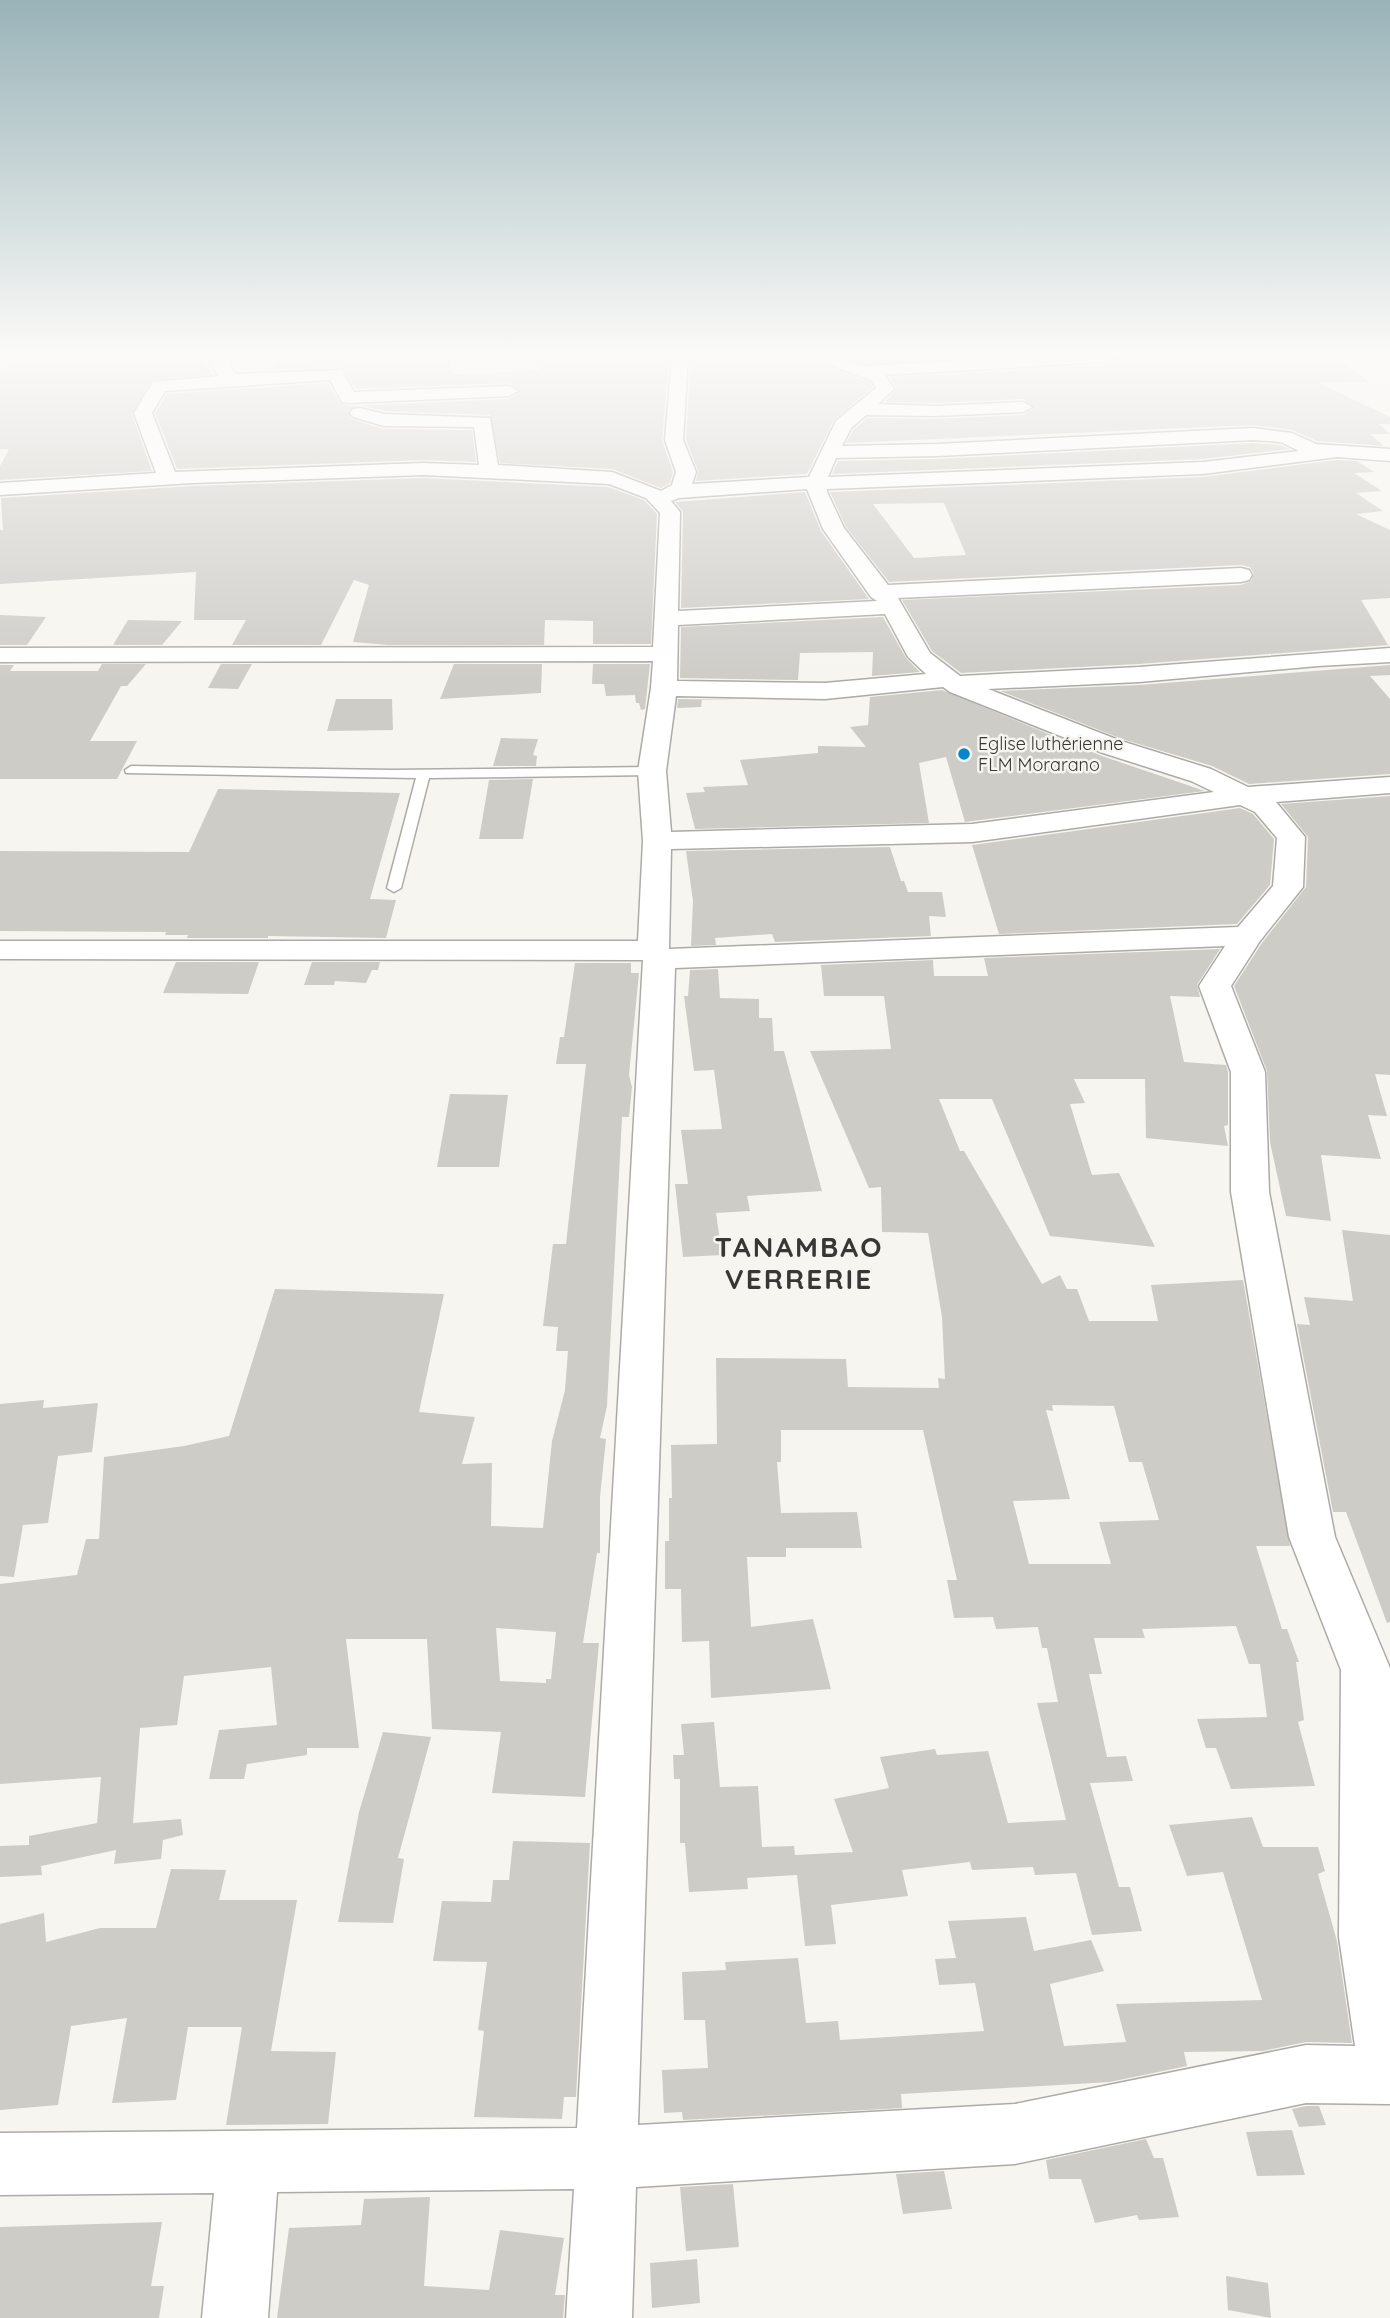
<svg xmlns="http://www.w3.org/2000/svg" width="1390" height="2318" font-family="Quicksand,sans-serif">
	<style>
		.building { fill: #ceccc7; fill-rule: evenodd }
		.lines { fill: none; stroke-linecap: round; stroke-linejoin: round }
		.lane-casing { stroke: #adaba6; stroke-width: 3 }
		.street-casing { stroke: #adaba6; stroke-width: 3 }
		.lane { fill: #fff; fill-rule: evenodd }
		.street { fill: #fff; fill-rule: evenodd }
		.poi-dot { fill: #0685cd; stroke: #f6f5ef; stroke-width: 2.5 }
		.labels { text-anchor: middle; stroke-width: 5; stroke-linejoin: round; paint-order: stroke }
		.far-poi-label { font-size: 18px; fill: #373735; stroke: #f6f5ef; text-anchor: start }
		.district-label { font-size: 28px; font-weight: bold; letter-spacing: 2px; fill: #373735; stroke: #f6f5ef }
	</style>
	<rect width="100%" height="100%" fill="#f6f5ef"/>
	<path class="building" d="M130,357h72l-1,10h9v4l4,3 -63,7 -19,33 20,57 -152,9v-14l9,-17h-9v-81h8l2,-4 120,-2z
		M448,357l5,17h14l73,-4 -9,-13h138l-7,83 11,32 -3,11 -9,5 -49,-19 -112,-6 -10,-48 -105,-4 -26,-6 -11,6 3,8 32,10 89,1 4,32 -53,-2 -246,9 -22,-56 12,-19 161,-11 12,20 8,3 161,-7 11,-7 -11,-9 -153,6 -14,-22 -106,3 37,-1 6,-11z
		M691,357h124l3,6 51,19 4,5 -39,33 -27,54 -111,7 2,-10 -12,-31z
		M847,357h126l-109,6z
		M1116,357h217l36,25 -50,1 71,34v7h-11l11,10h-20l14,12 -67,-5 -25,-11 -39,-5 -407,18 7,-13 14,-12 68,1 88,-4 11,-7 -11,-9 -88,4 -51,-1 13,-13 -7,-12 216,-12z
		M1253,443l27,2 10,4 -87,10 -371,15 6,-13 99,-2z
		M1337,460l20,1 17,11 -20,1 28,18 -26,2 27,18 -27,3 34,16v68l-29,2 27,45 -249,19 -178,9 -29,-22 -30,-51 339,-15 10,-4 3,-7 -4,-7 -9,-2 -352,17 -43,-55 -16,-35 373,-15zM944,503l22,52 -52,3 -41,-54z
		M423,478l185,9 36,13 13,14 -6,130h-58v-23l-48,-1 -1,25h-156l-35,-3 16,-57 -15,-5 -33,65h-89l14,-25h-52l2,-48 -196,12v-54h3l-2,-32 192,-12z
		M805,492l16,39 48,68 -188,9 2,-96 -8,-10z
		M0,615l46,2 -19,28h-27z
		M883,617l23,41 14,14 -48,4 1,-24 -73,1 -2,27 -118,-2 1,-51z
		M128,620l54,1 -20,24h-49z
		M102,664h44l-19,22h-6l-31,55h47l-20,38h-117v-114h14l-4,6h88z
		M221,664h31l-14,25 -30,-1z
		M454,664h88l-1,29 -101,6z
		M593,664h57l-5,45 -4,1 -2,-7h-3l-1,-8 -29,1 -2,-12h-12z
		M1390,665v10l-20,1 20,23v75l-141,10 -37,-18 -90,-27 -122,-48 139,-6z
		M942,690l160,66 103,35 -240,31 -19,-65 -27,6 10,60 -234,6 -9,-36 19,-1 -2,-5 45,-2 -8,-25 78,-7v-7l48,1 -16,-20 18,-2 2,-28z
		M336,699h56l1,31 -66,1z
		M678,699l67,1h-43l-1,7 -24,1z
		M501,738l37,1 -5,16 4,1 -1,10h-43z
		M533,779l-10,60h-44l10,-59z
		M218,789l182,4 -30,106 26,1 -10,38 -118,-2v2h-81l1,-3h-23l1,-3 -166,-1v-80l189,1z
		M1390,796v279l-15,-1 12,42 -19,-1 13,44 -60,-4 10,66 -45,-5 -16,-74 -3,-71 -33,-85 28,-43 44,-56 2,-50 -27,-33z
		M1240,808l13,6 21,25 -4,46 -33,39 -238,10 -27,-89z
		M890,847l11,34h3l4,11h34l4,25 -17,-1 2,20 -156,6 -3,-8 -57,4 1,7 -25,1 2,-45 -7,-50z
		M1220,949l-23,36 3,12 -30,-1 14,66 42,3 2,7v53l-4,1 4,20 -82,-8 -1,-59h-71l11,24 -15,1 22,71 27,-2 36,74 -105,-11 -58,-137h-53l21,52h4l78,133 18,-9 7,14h10l12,32h69l-7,-36 92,-5 47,266h-34l26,83h5l12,33h-3l8,58 -6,2 17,64 -84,3 -15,-41h-10l-9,-29 70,-2 -7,-53h-11l-13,-38 -94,3 3,9h-51l8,36h-13l18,83 19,-1 7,25 -43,2 29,104h11l12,44 -50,4 -16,-62 -41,2 -2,-8 -61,3 -2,-8 -68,8 6,26 -77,9 5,39 -31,2 -8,-71 -50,3 1,11 -59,3 -4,-49h-5v-64h-6l-1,-24h11l-3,-31 33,-2 6,65 38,-1 4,61 32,-1 1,9 58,-3 -19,-53 55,-11 -9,-31 55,-8 2,6 51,-4 20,72 58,-3 -29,-117 21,-1 -11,-54h-5l-4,-21 -42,2 -3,-12 -39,1 -7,-38h10l-34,-150h-142v32h-4l4,51 76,-1 5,36h-76v9h-39l4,70 62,-8 18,70 -120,9 -2,-57 -27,1 -1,-53h-16v-48h4v-43h3l-1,-53 46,-1 -1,-86 130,1 2,28 91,1 -1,-10 7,1 -3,-62 -14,-84 -46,-1 -1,-45 -12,1 -59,-137 81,-2 -7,-53h-60l-3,-31 112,-5 1,16h54l-4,-18zM1052,1405l62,1 15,56h13l17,58 -60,2 12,42h-82l-16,-63 57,-2 -24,-89 7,1z
		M176,962h83l-11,32 -85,-1z
		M312,962h68l-2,8h-6l-6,13 -31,-2 -1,4h-30z
		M575,963h56v10h8l-10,102 3,12 -3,30h-7l-15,289 -7,32 6,1 -6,58v56h-3l-14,90h16l-14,154 -93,-4 9,-61 -69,-3 -5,-90h-81l13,109h-52v7l-60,9 -3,15h-35l10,-49 58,-5 -6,-58 -87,9 -7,49 -37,3 -7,95 48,-4 2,16 -20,5 -2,19 -47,5 2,-14 -75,16 1,9 -42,2v-31l29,-1v-9l68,-13 4,-46 -101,7v-200l77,-9 9,-36h13l5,-82 80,-11 45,-10 46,-147 169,5 -25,118 56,5 -13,47 30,-1 -1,63 52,2 9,-87 13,-51 3,-39h-12l2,-24 -15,-1 10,-82h13l20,-180h-30l4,-27h4zM496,1628l60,4 -5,47h-5v4l-46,-2z
		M718,969l2,29 39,1v19h13l2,33h10l38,140 -75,5 3,15 -34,2 6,42 -39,2 -8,-73h13l-7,-54 41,-1 -8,-59 -20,1 -10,-75h4l2,-26z
		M450,1094l58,1 -9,72h-62z
		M1342,1230l48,5v387l-3,1 -41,-111h-13l-36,-188 13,1 -6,-28 49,4z
		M44,1400l-1,8 55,-5 -6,49 -34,4 -10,67 -25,2 -9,52 -14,-1v-172z
		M383,1732l48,5 -33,121 6,1 -11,64 -55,-1 21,-110z
		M1252,1817l11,30h55l7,24 -7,3 19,67 15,102 -46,-1 -43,9 -79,1 3,14 -77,16 -209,12 1,14 -219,12 -1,-8 -18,1 -2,-43 46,-2 -3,-48h-21l-2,-48 44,-2 -1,-8 73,-4 8,65 32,-2 2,19 144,-9 -9,-48 -36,2 -4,-26 21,-1 -8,-37 78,-4 8,34 57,-11 13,31 -54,13 14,62 62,-4 -10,-38 146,-4 -39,-128 -36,4 -18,-51z
		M513,1841l77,2 -14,254h-12l-2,22 -88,-2 10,-86 -6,-1 9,-68 -54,-1 9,-60 49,1 2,-22h16z
		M171,1869l55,1 -7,30h78l-26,151 65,1 -8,72 -102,1 16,-98h-54l-12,73 -64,3 15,-85 -56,8 -13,79 -58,5v-186l44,-11 2,29 54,-14h56z
		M1306,2106h13l7,19 -27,2 -7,-18z
		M1292,2130l13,45 -48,1 -11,-44z
		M1146,2139l8,19h9l16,59 -40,3 -2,-5 -42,8 -14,-44h-32l-3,-19z
		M944,2171l8,38 -49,5 -7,-40z
		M733,2184l6,63 -53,4 -6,-64z
		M430,2197l-6,89 65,4 11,-60 64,8 -9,57h10l-2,23h-286l12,-90 72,-3 3,-26z
		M162,2222l-11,64h13l-5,32h-159v-91z
		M697,2259l3,44 -48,5 -2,-45z
		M1226,2276l42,7 3,35 -43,-8z"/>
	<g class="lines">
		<g class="lane-casing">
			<path id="lane" d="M131,766l261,4 260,-3 6,4 -6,4 -223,3 -28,110 -7,4 -7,-4 29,-110 -290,-5 -1,-3z"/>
		</g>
		<g class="street-casing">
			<path id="street" d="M213,357h16l1,8 5,9 107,-4 12,22 155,-6 9,5 -9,5 -161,7 -6,-1 -12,-22 -165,11 -13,22 23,59 248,-9 56,2 -5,-38 -90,-1 -31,-9 -3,-4 3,-4 6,-1 26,6 105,4 8,47 114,7 49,19 11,-6 4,-13 -11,-32 7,-83h16l-5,83 13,32 -4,12 117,-7 27,-56 40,-33 -5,-8 -52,-19 -2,-4h23l24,9 154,-9h96l-8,5 -221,13 9,14 -16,15 57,2 88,-4 9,5 -9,5 -88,4 -69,-1 -15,13 -9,18 95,-2 316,-16 39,5 24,11 74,5v12l-53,-4 -134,17 -376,15v3l17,36 44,57 353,-17 8,2 3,5 -3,5 -8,2 -343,16 32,55 30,23 179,-9 251,-19v14l-72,4 -179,16 -151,7 133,52 90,28 37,18 142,-10v16l-114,9 29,35 -2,50 -43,54 -29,45 34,86 4,120 66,345 55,131v436l-84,-1 -291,61 -379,23 -4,131h-66l8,-129 -297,3 -9,126h-66l12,-125 -214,2v-62l577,-5 66,-1168 -643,-1v-18h638l5,-100 -5,-70 13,-83 2,-27 -653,1v-14l653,-1 7,-134 -14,-15 -37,-14 -186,-9 -230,8 -193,12v-12l156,-10 -22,-60 19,-31 66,-6 -7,-11zM1253,440l28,2 18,9 -96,11 -375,15 8,-19 101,-2zM807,489l16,40 48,68 6,4 -199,10 2,-99 -9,-11 8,-3zM885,614l23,43 18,17 -101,9 -148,-2 1,-56zM943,687l7,5 153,61 88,28 23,11 -242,32 -301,8 -5,-61 10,-75 149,3zM1240,805l15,7 22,26 -4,48 -35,41 -569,22 2,-100 301,-7zM1225,946l-26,40 32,86v120l58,345 52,133 -2,267 16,109 -49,-1 -291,59 -377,21 37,-1157z"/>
		</g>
		<use href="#lane" class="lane"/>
		<use href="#street" class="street"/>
	</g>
	<linearGradient id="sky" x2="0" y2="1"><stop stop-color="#99b3b8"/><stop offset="0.52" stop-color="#fbfaf8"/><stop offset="1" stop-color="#fbfaf8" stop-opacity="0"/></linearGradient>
	<rect width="1390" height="681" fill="url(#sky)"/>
	<circle class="poi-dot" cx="964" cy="754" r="7"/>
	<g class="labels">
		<g class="far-poi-label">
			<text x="978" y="750">Eglise luthérienne<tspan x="978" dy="21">FLM Morarano</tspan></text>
		</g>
		<g class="district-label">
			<text x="799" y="1257">TANAMBAO<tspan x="799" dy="32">VERRERIE</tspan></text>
		</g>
	</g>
</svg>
